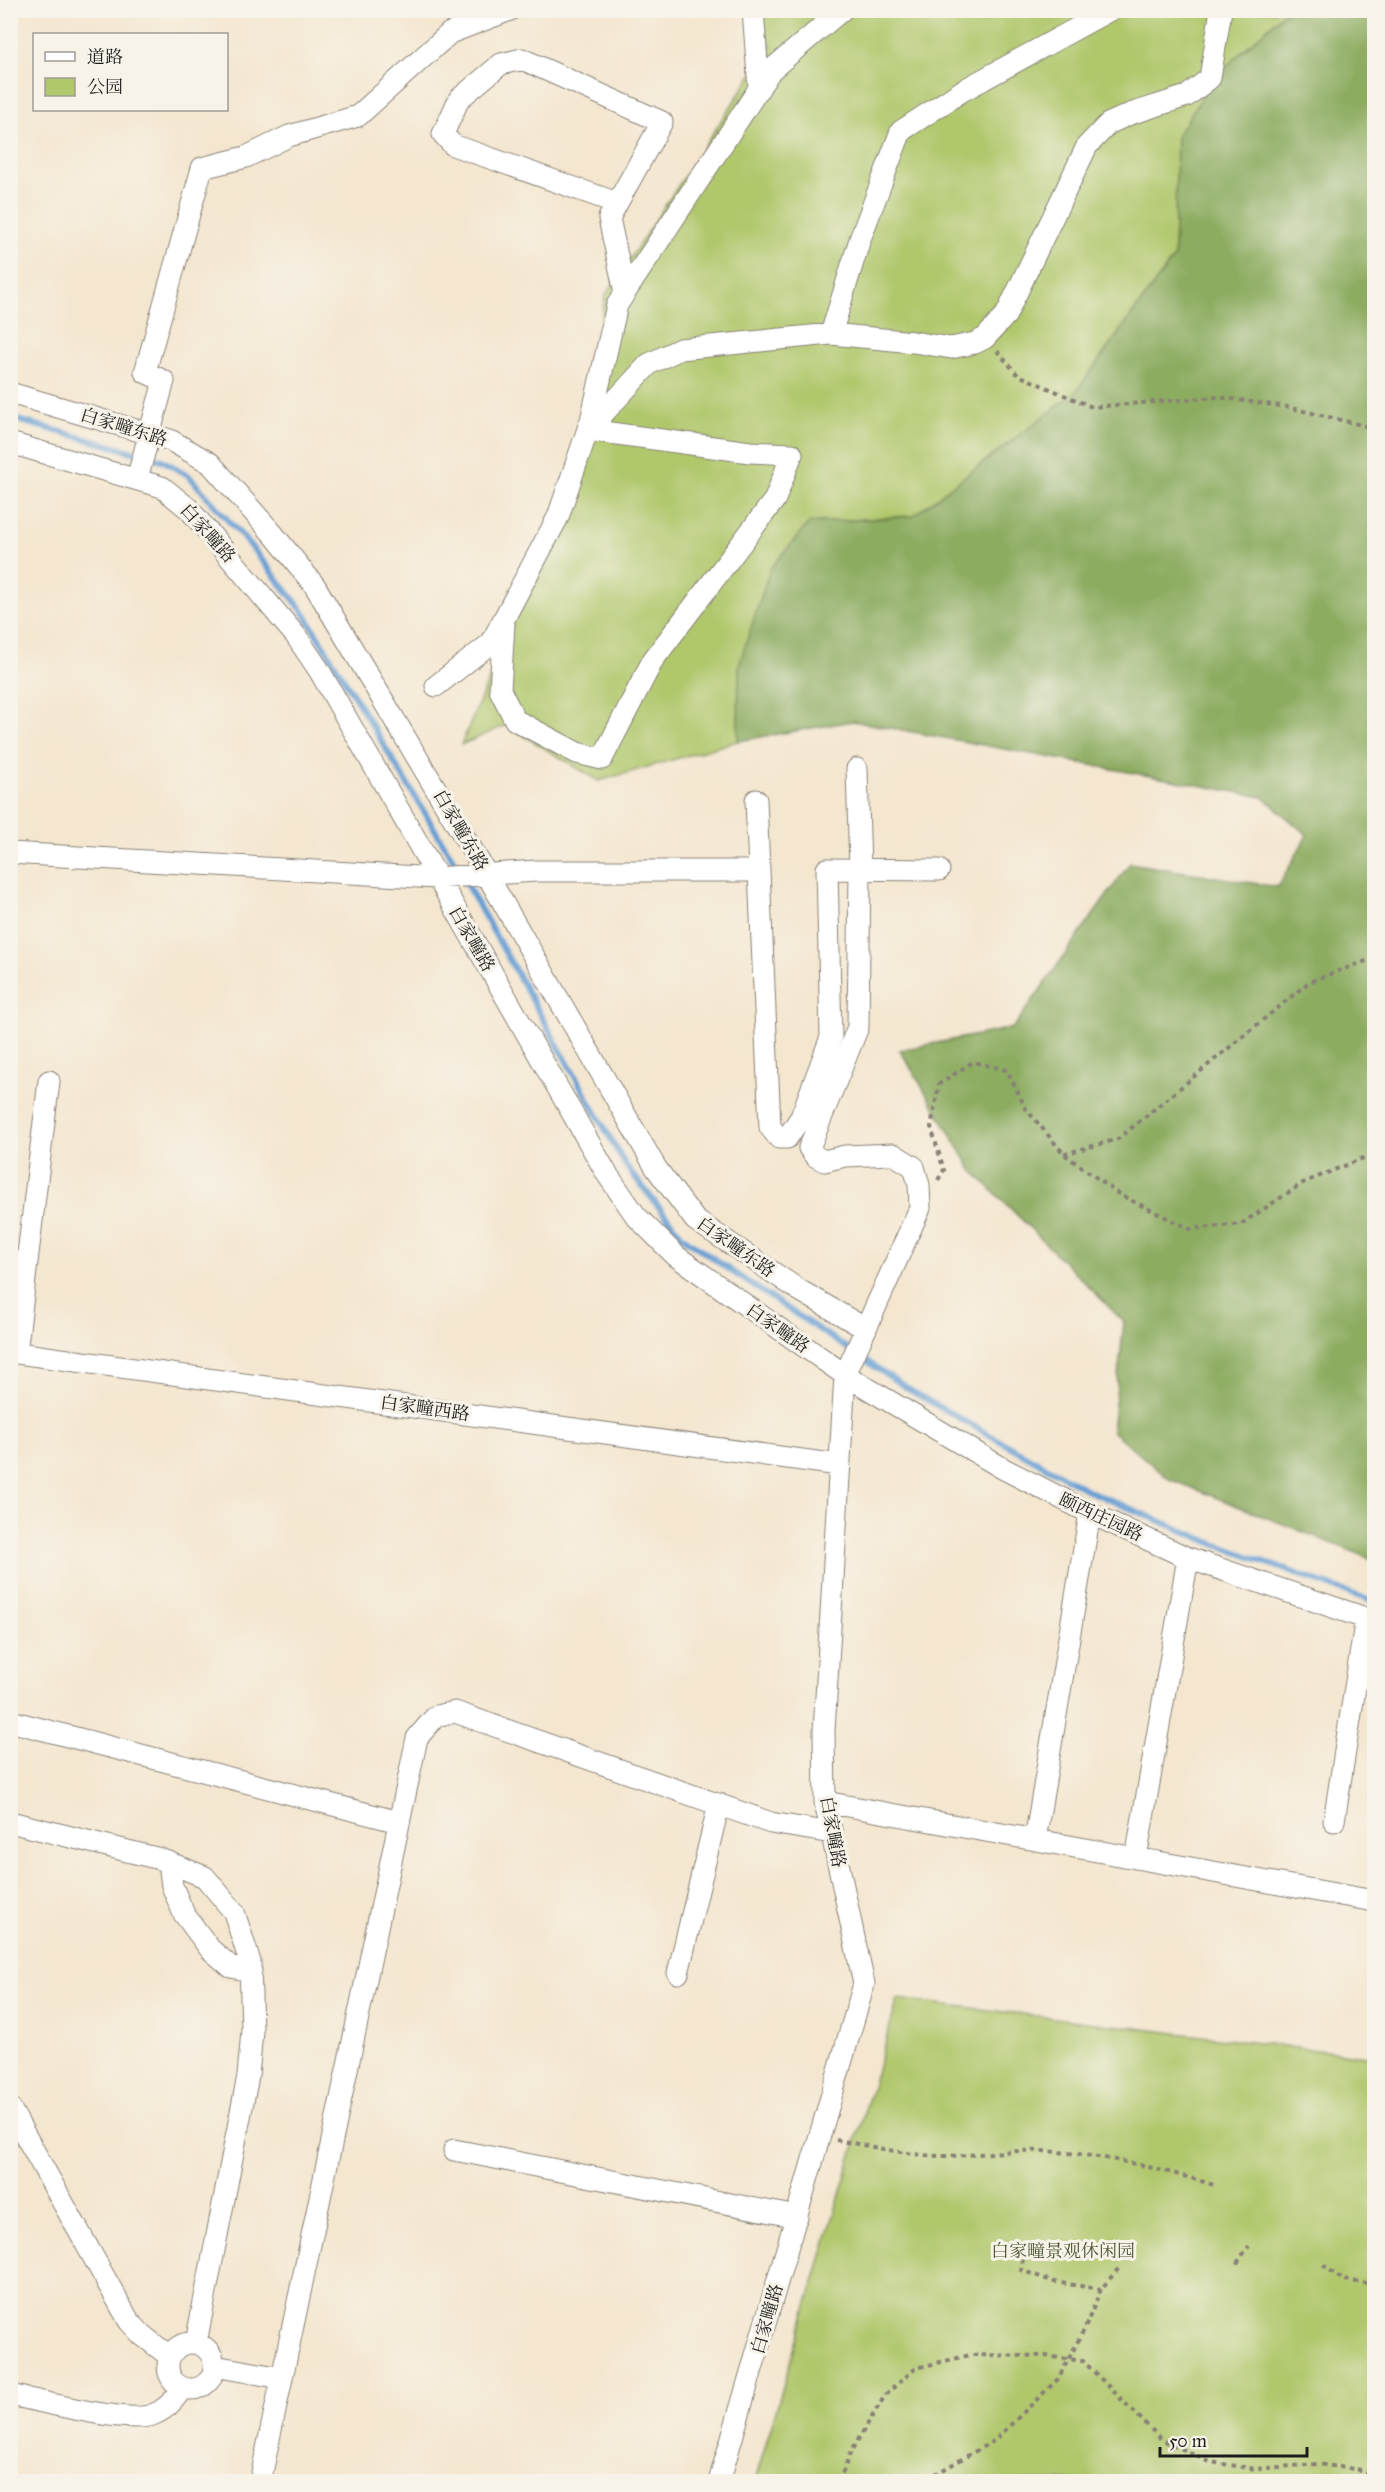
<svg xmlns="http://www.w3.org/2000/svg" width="1385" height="2492" font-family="'IM FELL Great Primer','Noto Serif SC',serif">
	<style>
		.green { fill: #b0c76c; stroke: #667244; stroke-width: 1.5 }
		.forest { fill: #8cac60; stroke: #54643e; stroke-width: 1.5 }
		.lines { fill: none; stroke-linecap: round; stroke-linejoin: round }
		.stream { stroke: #659ed4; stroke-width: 6 }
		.minor-casing { stroke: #888176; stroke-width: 23 }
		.path { stroke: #888176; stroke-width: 4; stroke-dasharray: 4.5 4.5; stroke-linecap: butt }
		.minor { stroke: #fff; stroke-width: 21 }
		.labels { text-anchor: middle; stroke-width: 6; stroke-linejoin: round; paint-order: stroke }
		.street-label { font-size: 18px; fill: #1c1c1c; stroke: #f7f3e8 }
		.park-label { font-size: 18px; fill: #505838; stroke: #f7f3e8 }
	</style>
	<rect width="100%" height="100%" fill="#f7f3e8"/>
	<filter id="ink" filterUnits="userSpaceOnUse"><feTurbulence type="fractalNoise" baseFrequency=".0167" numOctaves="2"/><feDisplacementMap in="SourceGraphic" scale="12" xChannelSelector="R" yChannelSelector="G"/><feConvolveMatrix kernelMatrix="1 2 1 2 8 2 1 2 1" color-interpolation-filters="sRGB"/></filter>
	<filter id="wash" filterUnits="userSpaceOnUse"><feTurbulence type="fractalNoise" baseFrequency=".008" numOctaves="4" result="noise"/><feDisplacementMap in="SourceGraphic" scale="24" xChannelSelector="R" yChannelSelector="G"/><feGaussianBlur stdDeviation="1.35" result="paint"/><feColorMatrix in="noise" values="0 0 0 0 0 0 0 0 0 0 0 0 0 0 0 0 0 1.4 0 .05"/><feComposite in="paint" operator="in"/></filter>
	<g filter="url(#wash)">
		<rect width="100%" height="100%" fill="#f4e6cf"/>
		<path class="green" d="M753,11h533l-70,65 -38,59 -4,122 -98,135 -163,124 -104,7 -70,142 -1,76 -139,40 -93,-56 -45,20 115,-269 29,-180 166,-250z
			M898,1999l476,58v424h-619z"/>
		<path class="forest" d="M1286,11h88v1549l-205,-81 -57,-48 12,-109 -152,-152 -72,-120 113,-22 117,-165 148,24 29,-52 -44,-38 -410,-76 -115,20 1,-76 31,-96 39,-46 104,-7 163,-124 98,-135 3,-122 39,-59z"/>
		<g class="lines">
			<path class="stream" d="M10,418l152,42 26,15 61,69 53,66 158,261
				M464,880l162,286 57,71 51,36 179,119 176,99 123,52 162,59"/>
		</g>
	</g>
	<g filter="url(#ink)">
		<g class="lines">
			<g class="minor-casing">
				<path id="minor" d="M753,10l6,79
					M617,203l-164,-58 -10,-11 16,-35 42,-35 21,-5 140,63 -53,96 16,75
					M831,334l29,-95 41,-108 61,-40 148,-81
					M10,393l160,47 40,23 64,72 41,51 172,289 169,293 39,52 104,70 67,39
					M588,430l61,-66 31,-15 151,-15 82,8 38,6 24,-5 10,-5 21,-23 81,-169 21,-22 22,-10 57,-18 23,-18 11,-68
					M10,443l152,44 27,22 107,127 23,34 288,504 29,42 40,40 169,119 -21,356 1,71 39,182 -145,498
					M137,479l27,-98 -19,-9 57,-204 44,-11 43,-21 69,-20 92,-83 60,-23
					M504,624l-4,66 15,30 62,33 25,6 51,-99 122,-161 17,-45 -42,-2 -162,-22
					M436,686l55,-43 67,-126 33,-97 26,-115 154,-235 71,-60
					M857,769l3,101 -2,157 -49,121 6,8 9,5 21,-5 48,-2 21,13 5,18 1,23 -75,167 159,94 86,44 98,45 186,63
					M756,800l14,327 9,11h8l14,-21 30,-80 -4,-168 112,1
					M10,853l426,25 100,-7h223
					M10,1352l829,113
					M16,1353l33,-272
					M10,1721l389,101
					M825,1802l549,99
					M1334,1821l32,-203
					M10,1822l150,37 45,18 29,35 16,50 2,69 -4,45 -52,267
					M1035,1840l55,-327
					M1136,1858l52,-300
					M169,1862l3,24 12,28 26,35 21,18 20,4
					M678,1973l41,-169
					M10,2108l119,213 13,14 27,21
					M454,2150l343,67
					M168 2366a23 23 0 1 1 46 0a23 23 0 1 1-46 0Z
					M214,2366l68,12
					M10,2395c30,6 117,29 142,20 14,-5 23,-15 30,-27
					M260,2482l157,-744 19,-22 19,-4 316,111 61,10"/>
			</g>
			<path class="path" d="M997,351l21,24 74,32 126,-10 69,10 87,21
				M1064,1154l54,-15 191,-157 65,-24
				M938,1180l6,-10 -13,-43 8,-43 34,-22 34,8 19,39 38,45 56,41 70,34 51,-5 62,-41 65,-27h6
				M836,2140c29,5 58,12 86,15 41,4 81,-6 120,-4 60,3 117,17 175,35
				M1023,2259l-2,11 33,12 47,7
				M1237,2263l12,-17
				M1323,2265l20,15 31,4
				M839,2482l12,-31 35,-57 30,-26 54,-13 75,1 38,5 78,78 49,23 46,7 61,-5 45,6 12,6
				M909,2482l25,-7 61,-35 63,-61 27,-51 16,-39 18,-21"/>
			<use href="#minor" class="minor"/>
		</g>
	</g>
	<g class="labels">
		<g class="street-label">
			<text transform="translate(124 427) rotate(17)" y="6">白家疃东路</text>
			<text transform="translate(208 533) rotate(48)" y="6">白家疃路</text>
			<text transform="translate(461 830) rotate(60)" y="6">白家疃东路</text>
			<text transform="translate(472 939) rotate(60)" y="6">白家疃路</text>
			<text transform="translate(736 1247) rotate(35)" y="6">白家疃东路</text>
			<text transform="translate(778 1328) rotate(35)" y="6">白家疃路</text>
			<text transform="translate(425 1408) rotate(8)" y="6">白家疃西路</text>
			<text transform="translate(1101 1517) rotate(25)" y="6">颐西庄园路</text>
			<text transform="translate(833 1832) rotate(80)" y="6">白家疃路</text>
			<text transform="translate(767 2319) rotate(-74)" y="6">白家疃路</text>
		</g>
		<g class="park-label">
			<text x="1063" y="2257">白家疃景观休闲园</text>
		</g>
	</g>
	<rect width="1385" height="2492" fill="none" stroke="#f7f3e8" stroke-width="36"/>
	<rect x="33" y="33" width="195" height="78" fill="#f7f3e8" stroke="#9f9d96" stroke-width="1.5"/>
	<rect x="45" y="52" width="30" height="9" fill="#ffffff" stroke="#9f9d96" stroke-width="1.5"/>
	<text x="87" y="63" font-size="18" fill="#1c1c1c">道路</text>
	<rect x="45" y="78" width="30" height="18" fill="#b0c76c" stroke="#9f9d96" stroke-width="1.5"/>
	<text x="87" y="93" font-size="18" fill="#1c1c1c">公园</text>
	<path d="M1160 2447v9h147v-9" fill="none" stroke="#1c1c1c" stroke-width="3"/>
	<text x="1169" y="2447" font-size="18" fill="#1c1c1c" stroke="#f7f3e8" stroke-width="4.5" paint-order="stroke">50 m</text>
</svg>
